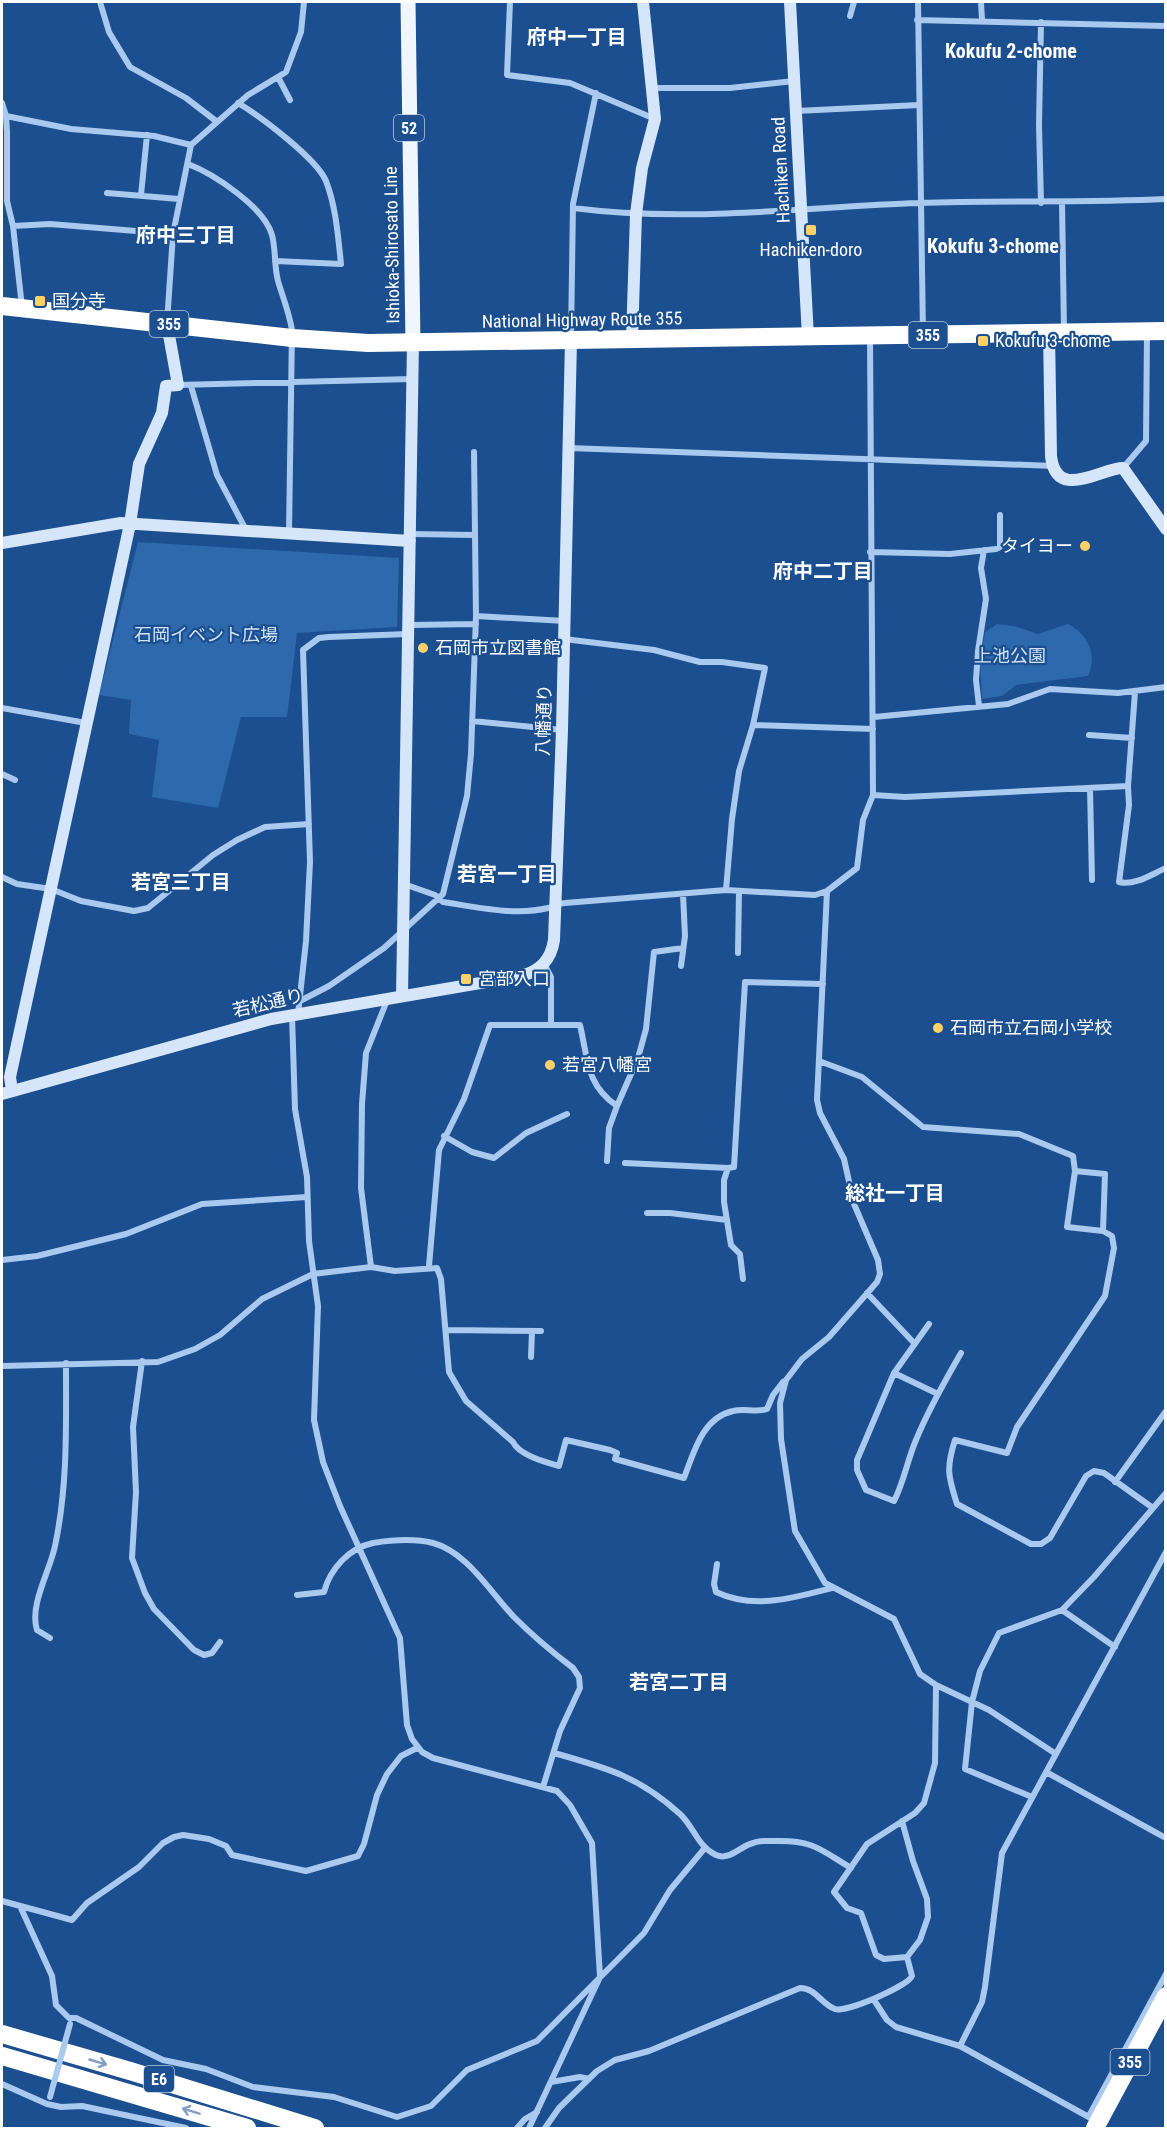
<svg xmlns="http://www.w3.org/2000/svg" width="1167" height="2130" font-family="'Roboto Condensed','Noto Sans JP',sans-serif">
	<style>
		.green { fill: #2e69ad }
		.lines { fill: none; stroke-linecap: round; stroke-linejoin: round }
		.street { stroke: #a9c9ee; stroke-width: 6 }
		.secondary { stroke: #d6e6fa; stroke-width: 12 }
		.primary { stroke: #f0f6ff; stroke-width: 15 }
		.highway { stroke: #fff; stroke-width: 18 }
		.street-bridge { stroke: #a9c9ee; stroke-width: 6 }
		.oneway { stroke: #829ec1 }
		.poi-dot { fill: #ffd166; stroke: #1b4f8f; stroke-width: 2 }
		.labels { text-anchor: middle; stroke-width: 4.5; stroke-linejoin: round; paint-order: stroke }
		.shield { fill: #1b4f8f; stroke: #bbcadd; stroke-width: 1.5 }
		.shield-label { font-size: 16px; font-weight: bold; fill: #fff }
		.street-label { font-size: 18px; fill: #fff; stroke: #1b4f8f }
		.poi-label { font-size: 18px; fill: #fff; stroke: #1b4f8f; text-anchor: start }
		.park-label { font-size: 18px; fill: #cfe3fa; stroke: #1b4f8f }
		.neighbourhood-label { font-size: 20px; font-weight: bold; fill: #fff; stroke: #1b4f8f }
	</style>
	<rect width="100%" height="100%" fill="#1b4f8f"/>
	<path class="green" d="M138,542l261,16 -2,69 -100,6 -10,84h-46l-23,91 -66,-11 7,-57 -30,-6 2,-34 -32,-5z
		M997,624l17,2 24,8 30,-10c20,10 30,31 20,52l-72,9 -14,11 -20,3 -2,-37 5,-30z"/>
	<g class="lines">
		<path class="street" d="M100,2l9,30 21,35 56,31 30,23
			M510,2l-3,73 63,8 85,36
			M918,2l5,332
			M981,2l1,18
			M850,16l4,-14
			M917,20l249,6
			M1041,22l-2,103 2,78
			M278,77l12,23
			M653,88h77l64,-7
			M2,103l4,13 1,16v69l6,25 9,81
			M238,103c22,13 79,56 88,78 10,26 12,55 15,83l-66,-3
			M796,111l123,-6
			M6,116l65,13 83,7 37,9
			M188,164c26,10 76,43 84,71 4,15 2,31 6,46 5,17 11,31 14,49l-3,203
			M107,193l72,6
			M141,195l6,-60
			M1062,202l2,128
			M573,208c115,15 231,-1 346,-5 82,-3 164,0 247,-4
			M13,226l37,-2 123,10
			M167,323l6,-89 18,-89 57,-50 38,-23 15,-40 3,-30
			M571,337l2,-133 23,-111
			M178,385l235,-6
			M191,386l26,89 29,55
			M569,448l485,18
			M1123,468l23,-27 1,-108
			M411,534l64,1
			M870,552l80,2 46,-5 4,-2v-32
			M476,616l89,5
			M410,625l66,-1
			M564,639l90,11 46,12h22l43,6 -12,57 -14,46 -7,48 -6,71
			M1135,692l-7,94 1,19 -10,77c16,4 33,-8 47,-14
			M979,706l-3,-26 2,-29 8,-52 -5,-31 3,-18
			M2,708l84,15
			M874,717l134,-13 42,-15 68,4 48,-6
			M472,721l90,9
			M753,725l120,4
			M1089,735l43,3
			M2,774l13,6
			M1090,788l2,92
			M873,795l32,2 223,-11
			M2,877l15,7 34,5 30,12 53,10 14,-3 65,-53 24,-15 28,-13 44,-3
			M404,884l31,11 8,7c33,5 71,14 105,6 6,-1 10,-5 17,-5l161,-13 89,5 12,-4 30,-23 6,-48 10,-25 -3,-459
			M827,891l-10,209 3,13 24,46 10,45 24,56 2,14 -3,8 -48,55 -27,22 -16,21 -6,23 1,36 14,92 30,52 69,36 26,55 16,11 53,25 67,44
			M738,953l1,-62
			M544,964l7,13v46
			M681,966l4,-30 -2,-42
			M298,1002l31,-16 55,-38 59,-54 24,-98 4,-42 5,-138 -2,-164
			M298,1014l8,-73 4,-79 -7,-212 16,-12 10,-1 79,-3
			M292,1015l3,94 12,68 2,64 9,65 -4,114 9,42 17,44 60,132 7,87 5,14 10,13 11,6 124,33 13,14 22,38 8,134 -71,151
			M819,1061l43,16 61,50 96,7 54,22 2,15 -8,56 36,4 9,5 2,12 -9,48 -88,131 -10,26 -52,-13c-9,28 -7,36 2,64l74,40h10l9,-6 36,-62 8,-5 10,2 49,35
			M617,1106l21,-48 8,-29 8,-77 29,-4
			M444,1136l28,16 22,6 32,-25 41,-19
			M625,1163l103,5
			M1075,1171l30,3 -2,57
			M647,1213h23l57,7
			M2,1260l35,-4 89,-22 76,-30 105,-7
			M429,1266l10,-116 25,-51 26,-74h90c8,34 6,60 37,81l-8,22 -2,33
			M371,1267l-10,-79 1,-84 4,-51 22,-55
			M743,1279l-3,-25 -9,-9 -7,-43v-22l4,-12 6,-1 11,-185 78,2
			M867,1293l48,51
			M929,1324l-35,49 -37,87v10l9,20 28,11c10,-19 13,-40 22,-61 12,-30 29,-59 45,-87
			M447,1330l94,1
			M531,1357l1,-26
			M142,1361l-9,66 3,65 -4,66 13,35 9,16 40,41 10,5 8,-2 8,-11
			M2,1366l156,-4 37,-13 25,-14 42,-36 51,-25 58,-7 24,4 42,-3 4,11 8,93 17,29 47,41c6,13 32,20 46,24l7,-26 44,10 7,3 -2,6 69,19c10,-26 18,-60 49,-67 12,-3 23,2 34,-2l6,-14 10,-13
			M894,1373l44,21
			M1115,1482l51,-71
			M717,1564l-3,20 2,8c38,18 77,6 116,-4
			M297,1595l27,-3c6,-23 25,-44 49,-49 19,-3 40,-5 60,0 34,9 57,49 81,74 18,18 38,35 59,51l6,9 1,11 -20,43 -17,56
			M1062,1610l53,37
			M50,1638l-13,-8c-8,-25 13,-59 18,-84 13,-61 11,-122 11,-183
			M554,1753c53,15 84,23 126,61 14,13 18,33 36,41 14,6 24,-9 37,-12 7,-3 15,-2 23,-2 37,-1 45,9 75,27
			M1046,1772l120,66
			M1032,1797l-67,-28 7,-67 8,-31 19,-38 63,-23 32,-33 72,-84
			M2,1901l70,19 15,-17 52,-36 24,-24 11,-6 9,-2 26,4 17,7 6,9 74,16 52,-15 6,-12 13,-49 10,-21 14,-18 16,-8
			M20,1906l32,70 4,29 13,13h7l87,42 43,9 47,18 81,10 63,20 34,-11 36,-36 70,-29 107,-108 26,-43 34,-41
			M907,1957l-23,2 -8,-4 -15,-42 -14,-5 -13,-16 33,-48 48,-31 9,-10 11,-40 1,-78
			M874,2000l13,20 9,7 64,19 136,75
			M960,2046l22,-44 3,-15 17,-134 164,-301
			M551,2082l29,-5 9,2
			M2,2084l45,20 14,3 21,-1 104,22
			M1089,2116l77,-142
			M517,2128l8,-9 12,-7
			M545,2128l14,-20 38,-37 18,-11 34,-9 151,-63c16,0 21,16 35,21 11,4 73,-23 77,-33l-5,-19 13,-17 8,-23 -1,-18 -14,-38 -11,-40"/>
		<path class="secondary" d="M790,2l18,335
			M1049,333l2,123c5,46 50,12 72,12l43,61
			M632,340l4,-126 6,-46 13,-49 -12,-117
			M2,543l119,-20 289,18
			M402,996l11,-653
			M12,1091l-2,-14 120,-553 9,-60 23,-51 4,-27 12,-1 -11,-61
			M2,1094l269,-75 250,-43c19,-5 30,-16 33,-36l8,-210 9,-389"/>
		<path class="primary" d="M408,2l5,341"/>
		<path class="highway" d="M2,306l290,32 76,5 798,-12
			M2,2034l128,37 185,57
			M2,2056l245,72
			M1095,2128l71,-132"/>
		<path class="street-bridge" d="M50,2097l20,-73"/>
	</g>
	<defs><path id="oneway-shaft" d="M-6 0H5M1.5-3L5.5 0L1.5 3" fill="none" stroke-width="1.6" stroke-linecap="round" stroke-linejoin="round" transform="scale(1.5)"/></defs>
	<g class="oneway">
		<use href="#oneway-shaft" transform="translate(98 2062) rotate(16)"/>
		<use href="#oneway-shaft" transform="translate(191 2111) rotate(-163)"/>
	</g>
	<g class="poi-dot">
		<rect x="805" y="224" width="12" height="12" rx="3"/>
		<rect x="34" y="295" width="12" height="12" rx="3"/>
		<rect x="977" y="335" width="12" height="12" rx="3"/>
		<circle cx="1085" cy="546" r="6"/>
		<circle cx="423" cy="648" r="6"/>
		<rect x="460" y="973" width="12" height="12" rx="3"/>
		<circle cx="938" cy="1028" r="6"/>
		<circle cx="550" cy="1065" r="6"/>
	</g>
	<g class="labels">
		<g class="shield">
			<rect x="394" y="115" width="30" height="26" rx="4.5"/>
			<rect x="149.5" y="311" width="39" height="26" rx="4.5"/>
			<rect x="908.5" y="322" width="39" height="26" rx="4.5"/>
			<rect x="1110.5" y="2049" width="39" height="26" rx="4.5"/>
			<rect x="144" y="2066" width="30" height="26" rx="4.5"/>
		</g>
		<g class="shield-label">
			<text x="409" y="134">52</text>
			<text x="169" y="330">355</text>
			<text x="928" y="341">355</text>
			<text x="1130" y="2068">355</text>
			<text x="159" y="2085">E6</text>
		</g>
		<g class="street-label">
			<text transform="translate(781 170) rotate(-93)" y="6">Hachiken Road</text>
			<text transform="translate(392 245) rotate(-91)" y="6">Ishioka-Shirosato Line</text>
			<text transform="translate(582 320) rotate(-1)" y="6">National Highway Route 355</text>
			<text transform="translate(544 720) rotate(-88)" y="6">八幡通り</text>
			<text transform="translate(268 1003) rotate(-13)" y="6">若松通り</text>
		</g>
		<g class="poi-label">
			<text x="811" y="256" text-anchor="middle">Hachiken-doro</text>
			<text x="52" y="307">国分寺</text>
			<text x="995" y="347">Kokufu 3-chome</text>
			<text x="1073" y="552" text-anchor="end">タイヨー</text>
			<text x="435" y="654">石岡市立図書館</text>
			<text x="478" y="985">宮部入口</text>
			<text x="950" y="1034">石岡市立石岡小学校</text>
			<text x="562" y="1071">若宮八幡宮</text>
		</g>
		<g class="park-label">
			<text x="206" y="641">石岡イベント広場</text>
			<text x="1010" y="662">上池公園</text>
		</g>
		<g class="neighbourhood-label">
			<text x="577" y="44">府中一丁目</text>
			<text x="1011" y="58">Kokufu 2-chome</text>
			<text x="186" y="242">府中三丁目</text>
			<text x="993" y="253">Kokufu 3-chome</text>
			<text x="823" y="578">府中二丁目</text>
			<text x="507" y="881">若宮一丁目</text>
			<text x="181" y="889">若宮三丁目</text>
			<text x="895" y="1200">総社一丁目</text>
			<text x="679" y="1689">若宮二丁目</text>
		</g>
	</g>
	<rect width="1167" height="2130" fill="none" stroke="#ffffff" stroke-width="6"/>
</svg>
